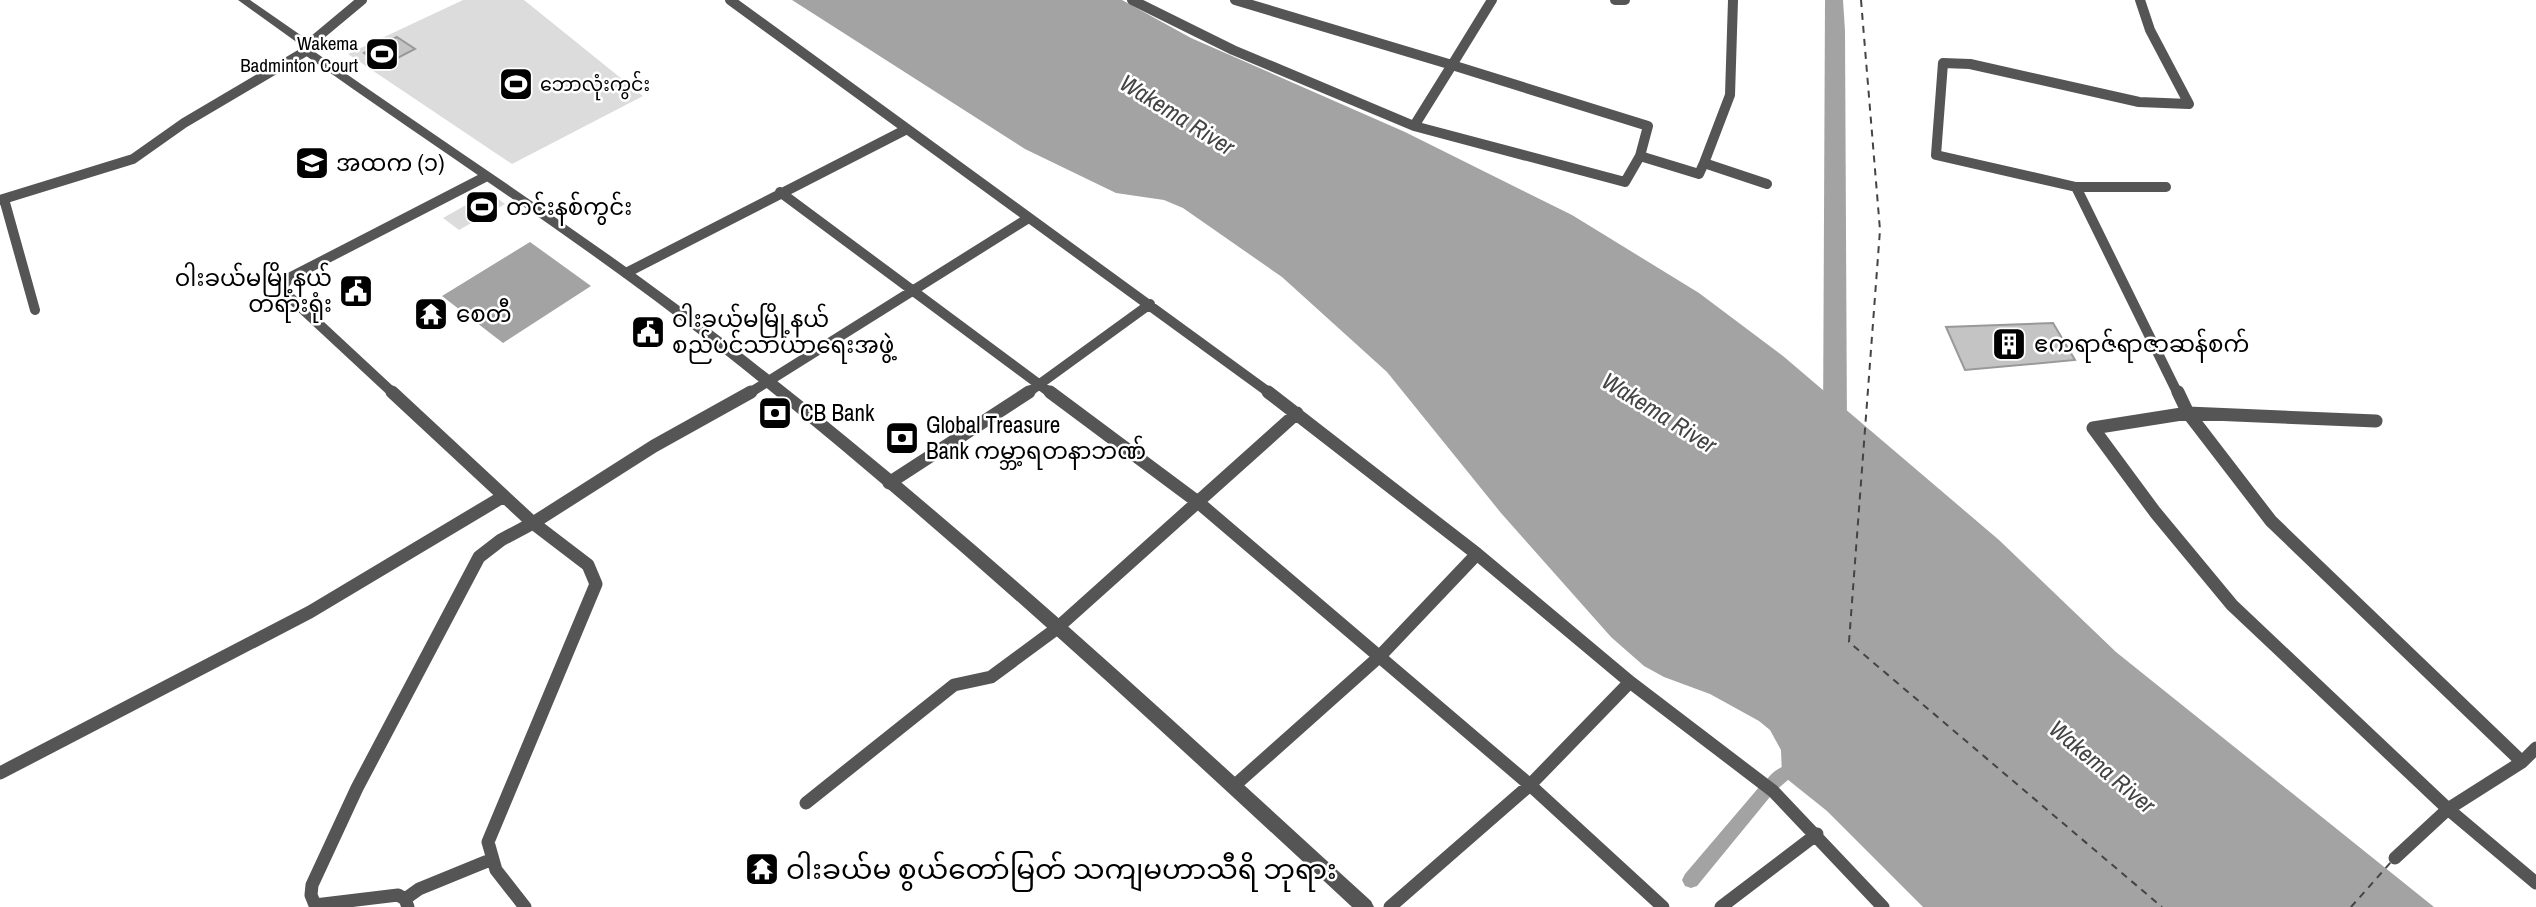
<svg xmlns="http://www.w3.org/2000/svg" width="2536" height="907" font-family="'Archivo Narrow','Noto Sans Myanmar',sans-serif">
	<style>
		.green { fill: #dcdcdc }
		.water { fill: #a3a3a3 }
		.lines { fill: none; stroke-linecap: round; stroke-linejoin: round }
		.canal { fill: #a3a3a3; fill-rule: evenodd }
		.river { fill: #a3a3a3; fill-rule: evenodd }
		.ferry { stroke: #444; stroke-width: 2; stroke-dasharray: 7 6; stroke-linecap: butt }
		.building { fill: #c4c4c4; stroke: #999; stroke-width: 2 }
		.minor-far1 { stroke: #555; stroke-width: 10 }
		.minor { stroke: #555; stroke-width: 13 }
		.tertiary { fill: #555; fill-rule: evenodd }
		.labels { text-anchor: middle; stroke-width: 5; stroke-linejoin: round; paint-order: stroke }
		.far-poi-label { font-size: 19px; fill: #000; stroke: #fff; text-anchor: end }
		.poi-label { font-size: 23px; fill: #000; stroke: #fff; text-anchor: start }
		.water-label { font-size: 24px; font-style: italic; fill: #444; stroke: #fff }
		.near-poi-label { font-size: 28px; fill: #000; stroke: #fff; text-anchor: start }
	</style>
	<rect width="100%" height="100%" fill="#fff"/>
	<path class="green" d="M463,0h61l119,96 -131,68 -164,-110z
		M489,192l16,12 -46,26 -16,-12z"/>
	<path class="water" d="M792,0h330l69,38 214,94 167,83 127,78 84,63 216,184 117,112 318,255h-511l-96,-96 -45,-36 -1,-25 -11,-20 -11,-9 -49,-27 -46,-17 -20,-11 -33,-29 -110,-124 -114,-141 -105,-95 -99,-69 -19,-8 -48,-7 -91,-44z
		M530,242l61,44 -88,57 -61,-47z"/>
	<g class="lines">
		<path class="canal" d="M1782,767l6,3 2,5 -2,5 -14,12 -77,94 -6,2 -6,-2 -3,-6 3,-6 75,-88 4,-1c3,-8 10,-14 18,-18z"/>
		<path class="river" d="M1825,0h18l2,31 2,402 -3,7 -9,2 -9,-2 -3,-7z"/>
		<path class="ferry" d="M1861,0l19,230 -31,412 313,265
			M2351,907l41,-46"/>
	</g>
	<path class="building" d="M397,37l18,12 -33,17 -18,-13z
		M2053,323l22,37 -110,10 -19,-43z"/>
	<g class="lines">
		<path class="minor-far1" d="M730,0l541,394
			M1132,0l101,50 181,76
			M1235,0l217,65 40,-65
			M1615,0h10
			M1733,0l-3,95 -26,68 63,21
			M2140,0l10,30 39,74 -50,-2 -169,-38 -27,-1 -7,92 140,32 102,207
			M308,45l54,-45
			M1452,65l196,61 -8,30 -15,26 -211,-56z
			M1640,156l59,18 5,-11
			M2076,187h90
			M780,192l272,202
			M4,199l31,111
			M0,200l133,-41 51,-36 122,-72
			M626,273l281,-144
			M394,394l-113,-105 8,-11 196,-101
			M748,394l279,-175
			M1026,394l124,-90"/>
		<path class="minor" d="M392,392l141,131 -32,17 -22,17 -122,231 -45,97 -1,10 4,10 83,-10 7,4 3,8
			M1050,392l149,111 331,282 133,122
			M1268,392l209,162 153,128 143,109 110,116
			M2178,392l10,21 188,8
			M889,483l140,-91
			M2522,762l-251,-241 -83,-108 -95,15 62,84 77,93 216,204 88,74
			M0,773l310,-161 194,-116
			M1234,786l146,-130 97,-102
			M806,803l148,-118 37,-8 65,-48 241,-216
			M2395,858l53,-49 74,-47 14,-14
			M405,899l14,-10 71,-29
			M525,907l-29,-37 -8,-28 108,-258 -8,-19 -55,-42 121,-77 97,-54
			M1390,907l140,-122 100,-103
			M1721,907l96,-73"/>
		<path class="tertiary" d="M238,0h12l62,43v7c138,97 280,188 414,291 225,174 435,368 645,560l3,6h-22c-206,-191 -413,-383 -634,-558 -133,-105 -277,-197 -416,-296v-7z"/>
	</g>
	<defs>
		<g id="stadium-square" transform="scale(1.75)"><rect x="-9" y="-9" width="18" height="18" rx="4" fill="#000" stroke="#fff"/><path d="M0-5a6.5 5 0 1 0 0 10a6.5 5 0 1 0 0-10ZM-3.5-1.8h7v3.6h-7Z" fill="#fff"/></g>
		<g id="school-square" transform="scale(1.75)"><rect x="-9" y="-9" width="18" height="18" rx="4" fill="#000" stroke="#fff"/><path d="M0-5L7-2L0 1L-7-2ZM-4 1L0 2.5L4 1V4Q0 6-4 4Z" fill="#fff"/></g>
		<g id="civic-square" transform="scale(1.75)"><rect x="-9" y="-9" width="18" height="18" rx="4" fill="#000" stroke="#fff"/><path d="M-.6-6.5H3V-4.5H.6V-3L4-1V1h2V6H-6V1h2V-1L-.6-3ZM-1.2 2.5V6h2.4V2.5Z" fill="#fff"/></g>
		<g id="temple-square" transform="scale(1.75)"><rect x="-9" y="-9" width="18" height="18" rx="4" fill="#000" stroke="#fff"/><path d="M0-6L5-2H3V0L6.5 2.5H4V6H1.5V3h-3V6H-4V2.5H-6.5L-3 0V-2H-5Z" fill="#fff"/></g>
		<g id="building-square" transform="scale(1.75)"><rect x="-9" y="-9" width="18" height="18" rx="4" fill="#000" stroke="#fff"/><path d="M-4-6H4V6H1V3H-1V6H-4ZM-2.5-4.3h1.7v1.8h-1.7ZM.8-4.3h1.7v1.8H.8ZM-2.5-1h1.7V.8h-1.7ZM.8-1h1.7V.8H.8Z" fill="#fff"/></g>
		<g id="bank-square" transform="scale(1.75)"><rect x="-9" y="-9" width="18" height="18" rx="4" fill="#000" stroke="#fff"/><path d="M-6-4H6V4H-6ZM0-2.3a2.3 2.3 0 1 0 0 4.6a2.3 2.3 0 1 0 0-4.6Z" fill="#fff"/></g>
	</defs>
	<g fill-rule="evenodd">
		<use href="#stadium-square" x="382" y="54"/>
		<use href="#stadium-square" x="516" y="84"/>
		<use href="#school-square" x="312" y="163"/>
		<use href="#stadium-square" x="482" y="207"/>
		<use href="#civic-square" x="356" y="291"/>
		<use href="#temple-square" x="431" y="314"/>
		<use href="#civic-square" x="648" y="332"/>
		<use href="#building-square" x="2009" y="344"/>
		<use href="#bank-square" x="775" y="413"/>
		<use href="#bank-square" x="902" y="438"/>
		<use href="#temple-square" x="762" y="869"/>
	</g>
	<g class="labels">
		<g class="far-poi-label">
			<text x="358" y="50">Wakema<tspan x="358" dy="22">Badminton Court</tspan></text>
			<text x="540" y="91" text-anchor="start">ဘောလုံးကွင်း</text>
		</g>
		<g class="poi-label">
			<text x="336" y="171">အထက (၁)</text>
			<text x="506" y="215">တင်းနစ်ကွင်း</text>
			<text x="332" y="286" text-anchor="end">ဝါးခယ်မမြို့နယ်<tspan x="332" dy="26">တရားရုံး</tspan></text>
			<text x="456" y="322">စေတီ</text>
			<text x="672" y="327">ဝါးခယ်မမြို့နယ်<tspan x="672" dy="26">စည်ပင်သာယာရေးအဖွဲ့</tspan></text>
			<text x="2034" y="352">ဧကရာဇ်ရာဇာဆန်စက်</text>
			<text x="800" y="421">CB Bank</text>
			<text x="926" y="433">Global Treasure<tspan x="926" dy="26">Bank ကမ္ဘာ့ရတနာဘဏ်</tspan></text>
		</g>
		<g class="water-label">
			<text transform="translate(1177 115) rotate(32)" y="8">Wakema River</text>
			<text transform="translate(1659 413) rotate(32)" y="8">Wakema River</text>
			<text transform="translate(2102 767) rotate(40)" y="8">Wakema River</text>
		</g>
		<g class="near-poi-label">
			<text x="786" y="879">ဝါးခယ်မ စွယ်တော်မြတ် သကျမဟာသီရိ ဘုရား</text>
		</g>
	</g>
</svg>
